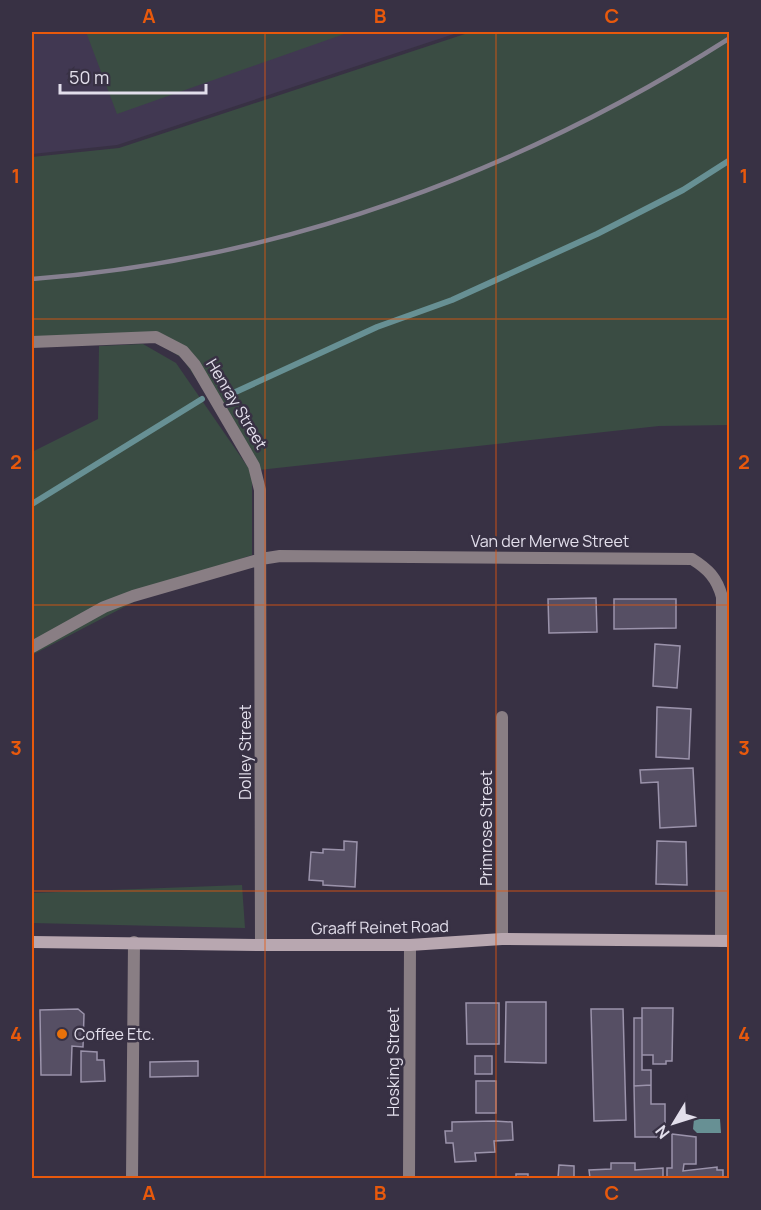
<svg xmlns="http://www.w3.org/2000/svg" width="761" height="1210" font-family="Manrope,sans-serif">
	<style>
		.built { fill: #413852 }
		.green { fill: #3a4c43 }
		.water { fill: #679094 }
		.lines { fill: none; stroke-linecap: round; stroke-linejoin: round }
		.stream { stroke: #679094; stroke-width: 6 }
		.building { fill: #564f64; stroke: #9b93ab; stroke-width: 1.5 }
		.minor { stroke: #897e84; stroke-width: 12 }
		.secondary { stroke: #b8a7b0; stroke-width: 12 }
		.rail { stroke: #868090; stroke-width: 4.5 }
		.grid { fill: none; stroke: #e8590c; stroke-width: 1.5; stroke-opacity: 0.55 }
		.food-dot { fill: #e8710a; stroke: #383144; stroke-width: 2 }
		.labels { text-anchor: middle; stroke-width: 5; stroke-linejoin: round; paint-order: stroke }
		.street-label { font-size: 16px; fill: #e2deeb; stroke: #383144 }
		.poi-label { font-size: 16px; fill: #e2deeb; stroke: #383144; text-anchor: start }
		.neatline { fill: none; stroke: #e8590c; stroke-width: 2 }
		.grid-label { font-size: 20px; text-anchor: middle; font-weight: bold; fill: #e8590c }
	</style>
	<rect width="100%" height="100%" fill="#383144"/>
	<path class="built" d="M32,32h428l-343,113 -85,9z"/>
	<path class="green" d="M86,32h264l-233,82z
		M471,32h258v393l-70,1 -400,44 -77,-112 -36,-22 -114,4v-183l87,-9z
		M143,344l33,19 76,110v82l-78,26 -142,74v-203l66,-33 1,-73z
		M242,885l3,43 -213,-5v-30z"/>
	<path class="water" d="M720,1119l1,14h-24l-4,-4 1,-10z"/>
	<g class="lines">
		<path class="stream" d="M229,395l148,-68 75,-27 145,-66 86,-44 47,-30
			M32,504l170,-105"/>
	</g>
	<path class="building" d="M596,598l1,34 -48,1 -1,-34z
		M614,599h62v29l-62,1z
		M655,644l25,2 -3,42 -24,-2z
		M657,707l34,2 -2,50 -33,-2z
		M693,768l3,58 -36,2 -2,-46 -17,1 -1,-13z
		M344,841l13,1 -2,45 -32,-2v-4l-14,-1 2,-28 12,1v-4l21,1z
		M657,841l29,1 1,43 -31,-1z
		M506,1002h40v61l-41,-1z
		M466,1003h33v41h-32z
		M642,1008h31l-1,53h-6v3h-13v-9h-11z
		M78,1009l6,5 -1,33 -11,-1 -1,29h-30l-1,-65z
		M591,1009h32l3,111 -32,1z
		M634,1018h8v52h9v15l-17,1z
		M81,1051l16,1v8h7l1,21 -24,1z
		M475,1056h17v18h-17z
		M198,1061v15l-48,1v-15z
		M476,1081h20v32h-20z
		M651,1085v19h14v33h-30l-1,-51z
		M494,1121l18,1 1,18 -19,1 1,11 -20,1 1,8 -21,1 -2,-19h-7l-1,-12h7v-9z
		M672,1134l24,3v27h-12l-1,7 34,-4v3h6v8h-56v-10h5z
		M611,1163h24v7l28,-2v10h-73l-1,-8 22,-1z
		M559,1165l15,1v12h-71h13v-4h12v4h30z"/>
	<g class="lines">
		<path class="minor" d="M32,342l124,-5 27,14 12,14 59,101 6,24 1,455
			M32,647l72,-40 29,-11 128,-37 19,-3 412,3c16,10 25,19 30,38l-1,344
			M502,717v222
			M132,1178l2,-236
			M409,1178l1,-233"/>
		<path class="secondary" d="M32,942l229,3h149l92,-6 228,2"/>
		<path class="rail" d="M32,279c250,-19 487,-107 698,-241"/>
	</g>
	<path class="grid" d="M265,32v1146M496,32v1146M32,319h698M32,605h698M32,891h698"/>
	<circle class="food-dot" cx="62" cy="1034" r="6"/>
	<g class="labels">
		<g class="street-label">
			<text transform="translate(237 404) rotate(59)" y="6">Henray Street</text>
			<text x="550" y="547">Van der Merwe Street</text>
			<text transform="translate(245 752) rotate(-90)" y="6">Dolley Street</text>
			<text transform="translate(486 828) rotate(-90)" y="6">Primrose Street</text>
			<text transform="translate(380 927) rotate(-1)" y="6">Graaff Reinet Road</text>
			<text transform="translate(393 1062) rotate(-90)" y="6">Hosking Street</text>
		</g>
		<g class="poi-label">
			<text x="74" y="1040">Coffee Etc.</text>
		</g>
	</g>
	<rect width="761" height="1210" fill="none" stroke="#383144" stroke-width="66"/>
	<g transform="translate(674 1123) rotate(232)" stroke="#383144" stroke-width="4.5" paint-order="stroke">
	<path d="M0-4.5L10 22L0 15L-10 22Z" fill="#e2deeb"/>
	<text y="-9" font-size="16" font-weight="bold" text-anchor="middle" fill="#e2deeb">N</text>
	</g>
	<path d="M60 84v9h146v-9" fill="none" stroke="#e2deeb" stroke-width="3"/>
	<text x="69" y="84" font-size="18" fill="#e2deeb" stroke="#383144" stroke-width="4.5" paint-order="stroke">50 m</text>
	<rect x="33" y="33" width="695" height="1144" class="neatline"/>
	<g class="grid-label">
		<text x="149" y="23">A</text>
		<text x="380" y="23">B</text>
		<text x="612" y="23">C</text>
		<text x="16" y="183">1</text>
		<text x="744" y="183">1</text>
		<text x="16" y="469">2</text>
		<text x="744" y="469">2</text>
		<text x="16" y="755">3</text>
		<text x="744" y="755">3</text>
		<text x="16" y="1041">4</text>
		<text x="744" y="1041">4</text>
		<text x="149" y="1200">A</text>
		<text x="380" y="1200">B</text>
		<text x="612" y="1200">C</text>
	</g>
</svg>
